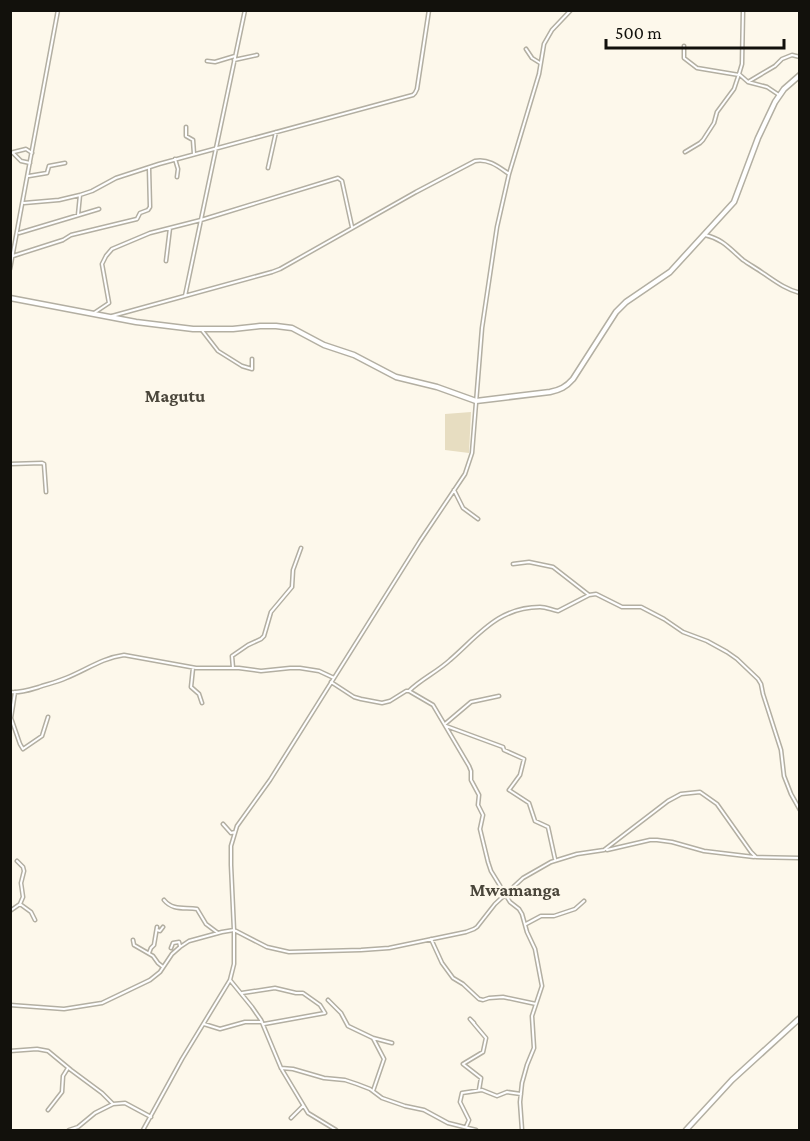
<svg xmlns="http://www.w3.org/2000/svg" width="810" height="1141" font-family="'Crimson Pro',serif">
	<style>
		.pitch { fill: #e7ddc1 }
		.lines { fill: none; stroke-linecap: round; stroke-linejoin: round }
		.street-casing { stroke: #b3afa2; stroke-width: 5 }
		.secondary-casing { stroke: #b3afa2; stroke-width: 7 }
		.street { stroke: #fff; stroke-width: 2 }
		.secondary { stroke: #fff; stroke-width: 4 }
		.labels { text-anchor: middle; stroke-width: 5; stroke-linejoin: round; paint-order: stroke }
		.quarter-label { font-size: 18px; font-weight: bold; fill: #4a463b; stroke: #fdf8eb }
	</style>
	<rect width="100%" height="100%" fill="#fdf8eb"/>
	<path class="pitch" d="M471,412l-2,41 -24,-3v-36z"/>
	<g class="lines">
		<g class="street-casing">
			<path id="street" d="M684,46v12l13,10 42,7
				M526,49l6,9 8,5
				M234,60l23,-5
				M207,61l8,1 20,-6
				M739,74l3,-10 1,-54
				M748,82l27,-16 7,-7 10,-4 8,2
				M186,127v9l7,4 1,14
				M685,152l15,-9 3,-3 11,-17 3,-11 17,-23 5,-15 9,8 19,5 12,8
				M10,153l16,-4 6,4
				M13,153l8,8 9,2
				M175,159l3,10 -1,8
				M268,168l8,-36
				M29,176l18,-3 2,-7 16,-3
				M24,203l35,-3 21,-5 12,-4 24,-13 43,-14 254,-69 2,-2 2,-4 12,-79
				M78,215l2,-20
				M19,233l80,-24
				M705,235c18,4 25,14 38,25 7,5 13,8 20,13 12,8 22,16 37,20
				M13,256l50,-16 8,-5 66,-16 3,-6 8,-3 2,-3 -1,-39
				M166,261l4,-33
				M10,269l48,-259
				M185,296l60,-286
				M94,313l15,-10 -7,-39 4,-8 6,-7 38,-16 51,-13 137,-42 4,3 10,46
				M112,316l160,-44 8,-3 136,-77 59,-31c13,-3 24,6 34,13
				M201,329l17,22 24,15 10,3v-10
				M10,464l32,-1 2,1 2,28
				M454,490l9,18 15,11
				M513,564l16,-2 24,5 36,28
				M193,668l-2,19 8,7 3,9
				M233,668l-1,-12 16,-11 13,-6 3,-3 7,-24 21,-25 1,-17 8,-22
				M331,682l23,15 7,2 21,4 8,-2 16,-10h3l24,14 36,61 2,5v9l8,15 -1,10 5,10 -3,14 8,33 3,9 19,31 9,7 3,5 5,18 8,17 7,37 -10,30 2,32 -7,17 -5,18 -2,19 2,28
				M409,691c12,-12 28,-19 41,-31 28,-24 48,-53 90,-53 6,0 12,3 18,4l31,-16 7,-1 26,13h19l23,12 19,13 24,9 20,11 10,7 21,20 3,5 2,10 18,56 3,26 7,18 9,16
				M10,692c11,1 19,-2 29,-5 9,-3 18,-5 27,-9 20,-8 36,-20 58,-23l72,13h43l22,3 29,-3h10l19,3 15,7
				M15,692l-4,26 9,26 3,5 19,-13 6,-19
				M445,724l26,-22 28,-6
				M446,726l57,21 1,3 20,9 -4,16 -11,15 20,13 6,18 13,6 7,32
				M223,824l8,9 4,-1
				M607,850l43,-10h7l15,2 32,9 50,6
				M164,900c9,11 21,7 33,9l9,15 12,9
				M20,904l11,8 4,8
				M10,911l10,-7 3,-7 -2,-14 3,-12 -1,-4 -6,-6
				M526,924l15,-8h13l21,-7 9,-8
				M157,930l3,1 3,-4
				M431,939l11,24 11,15 10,6 16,15 4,1 6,-2 14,-1 33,7
				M133,940l1,5 19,11 5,7 5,4
				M171,948l2,-5 6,-1 1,4
				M149,953l2,-5 3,-3 3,-18
				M230,980l22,27 9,13 20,48 27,45 28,17
				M242,993l33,-5 21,5h7l17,12 5,8 -61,11
				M328,1000l13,13 7,13 25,12 11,21 -11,32
				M10,1005l54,4 38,-6 48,-23 10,-8 12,-18 8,-7 9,-6 33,-9 12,-2 -3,-65v-19l6,-20 33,-46 150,-239 45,-67 7,-21 10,-125 15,-101 12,-53 30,-100 5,-30 8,-14 19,-20
				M474,1023l-4,-4 16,19 -3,14 -20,12 18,14 -2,12
				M204,1024l16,5 25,-7h17
				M373,1038l19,5
				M10,1051l27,-2 11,2 23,19 31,23 11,11
				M281,1068l12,1 31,9 21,2 12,4 13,5 12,9 23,8 19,4 24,13 28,7
				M48,1110l14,-18 1,-16 5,-8
				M291,1118l12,-12
				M466,1127l3,-7 -9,-18 2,-9 20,-3 15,6 10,-4 14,2
				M69,1130l9,-3 17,-14 18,-9 12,-1 26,14
				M143,1130l39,-71 48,-79 4,-16v-34l33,17 22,5 72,-2 28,-2 77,-16 8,-3 3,-2 18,-23 28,-26 28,-16 26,-8 27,-4 64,-49 13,-7 19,-2 17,12 34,48 5,5 44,1"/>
		</g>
		<g class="secondary-casing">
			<path id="secondary" d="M10,298l126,24 57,7h40l27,-3h16l16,2 32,17 30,10 42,22 41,10 39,14 74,-9c10,-2 16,-5 23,-13l43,-67 10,-10 44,-30 64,-70 24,-64 17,-36 9,-13 16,-14
				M686,1130l46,-50 68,-62"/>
		</g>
		<use href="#street" class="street"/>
		<use href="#secondary" class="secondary"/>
	</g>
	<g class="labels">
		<g class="quarter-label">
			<text x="175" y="402">Magutu</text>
			<text x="515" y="896">Mwamanga</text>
		</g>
	</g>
	<rect width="810" height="1141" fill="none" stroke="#12110c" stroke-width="24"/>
	<path d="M606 39v9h178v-9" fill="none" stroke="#12110c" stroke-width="3"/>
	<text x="615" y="39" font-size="18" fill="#12110c" stroke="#fdf8eb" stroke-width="4.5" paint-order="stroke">500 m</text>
</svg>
